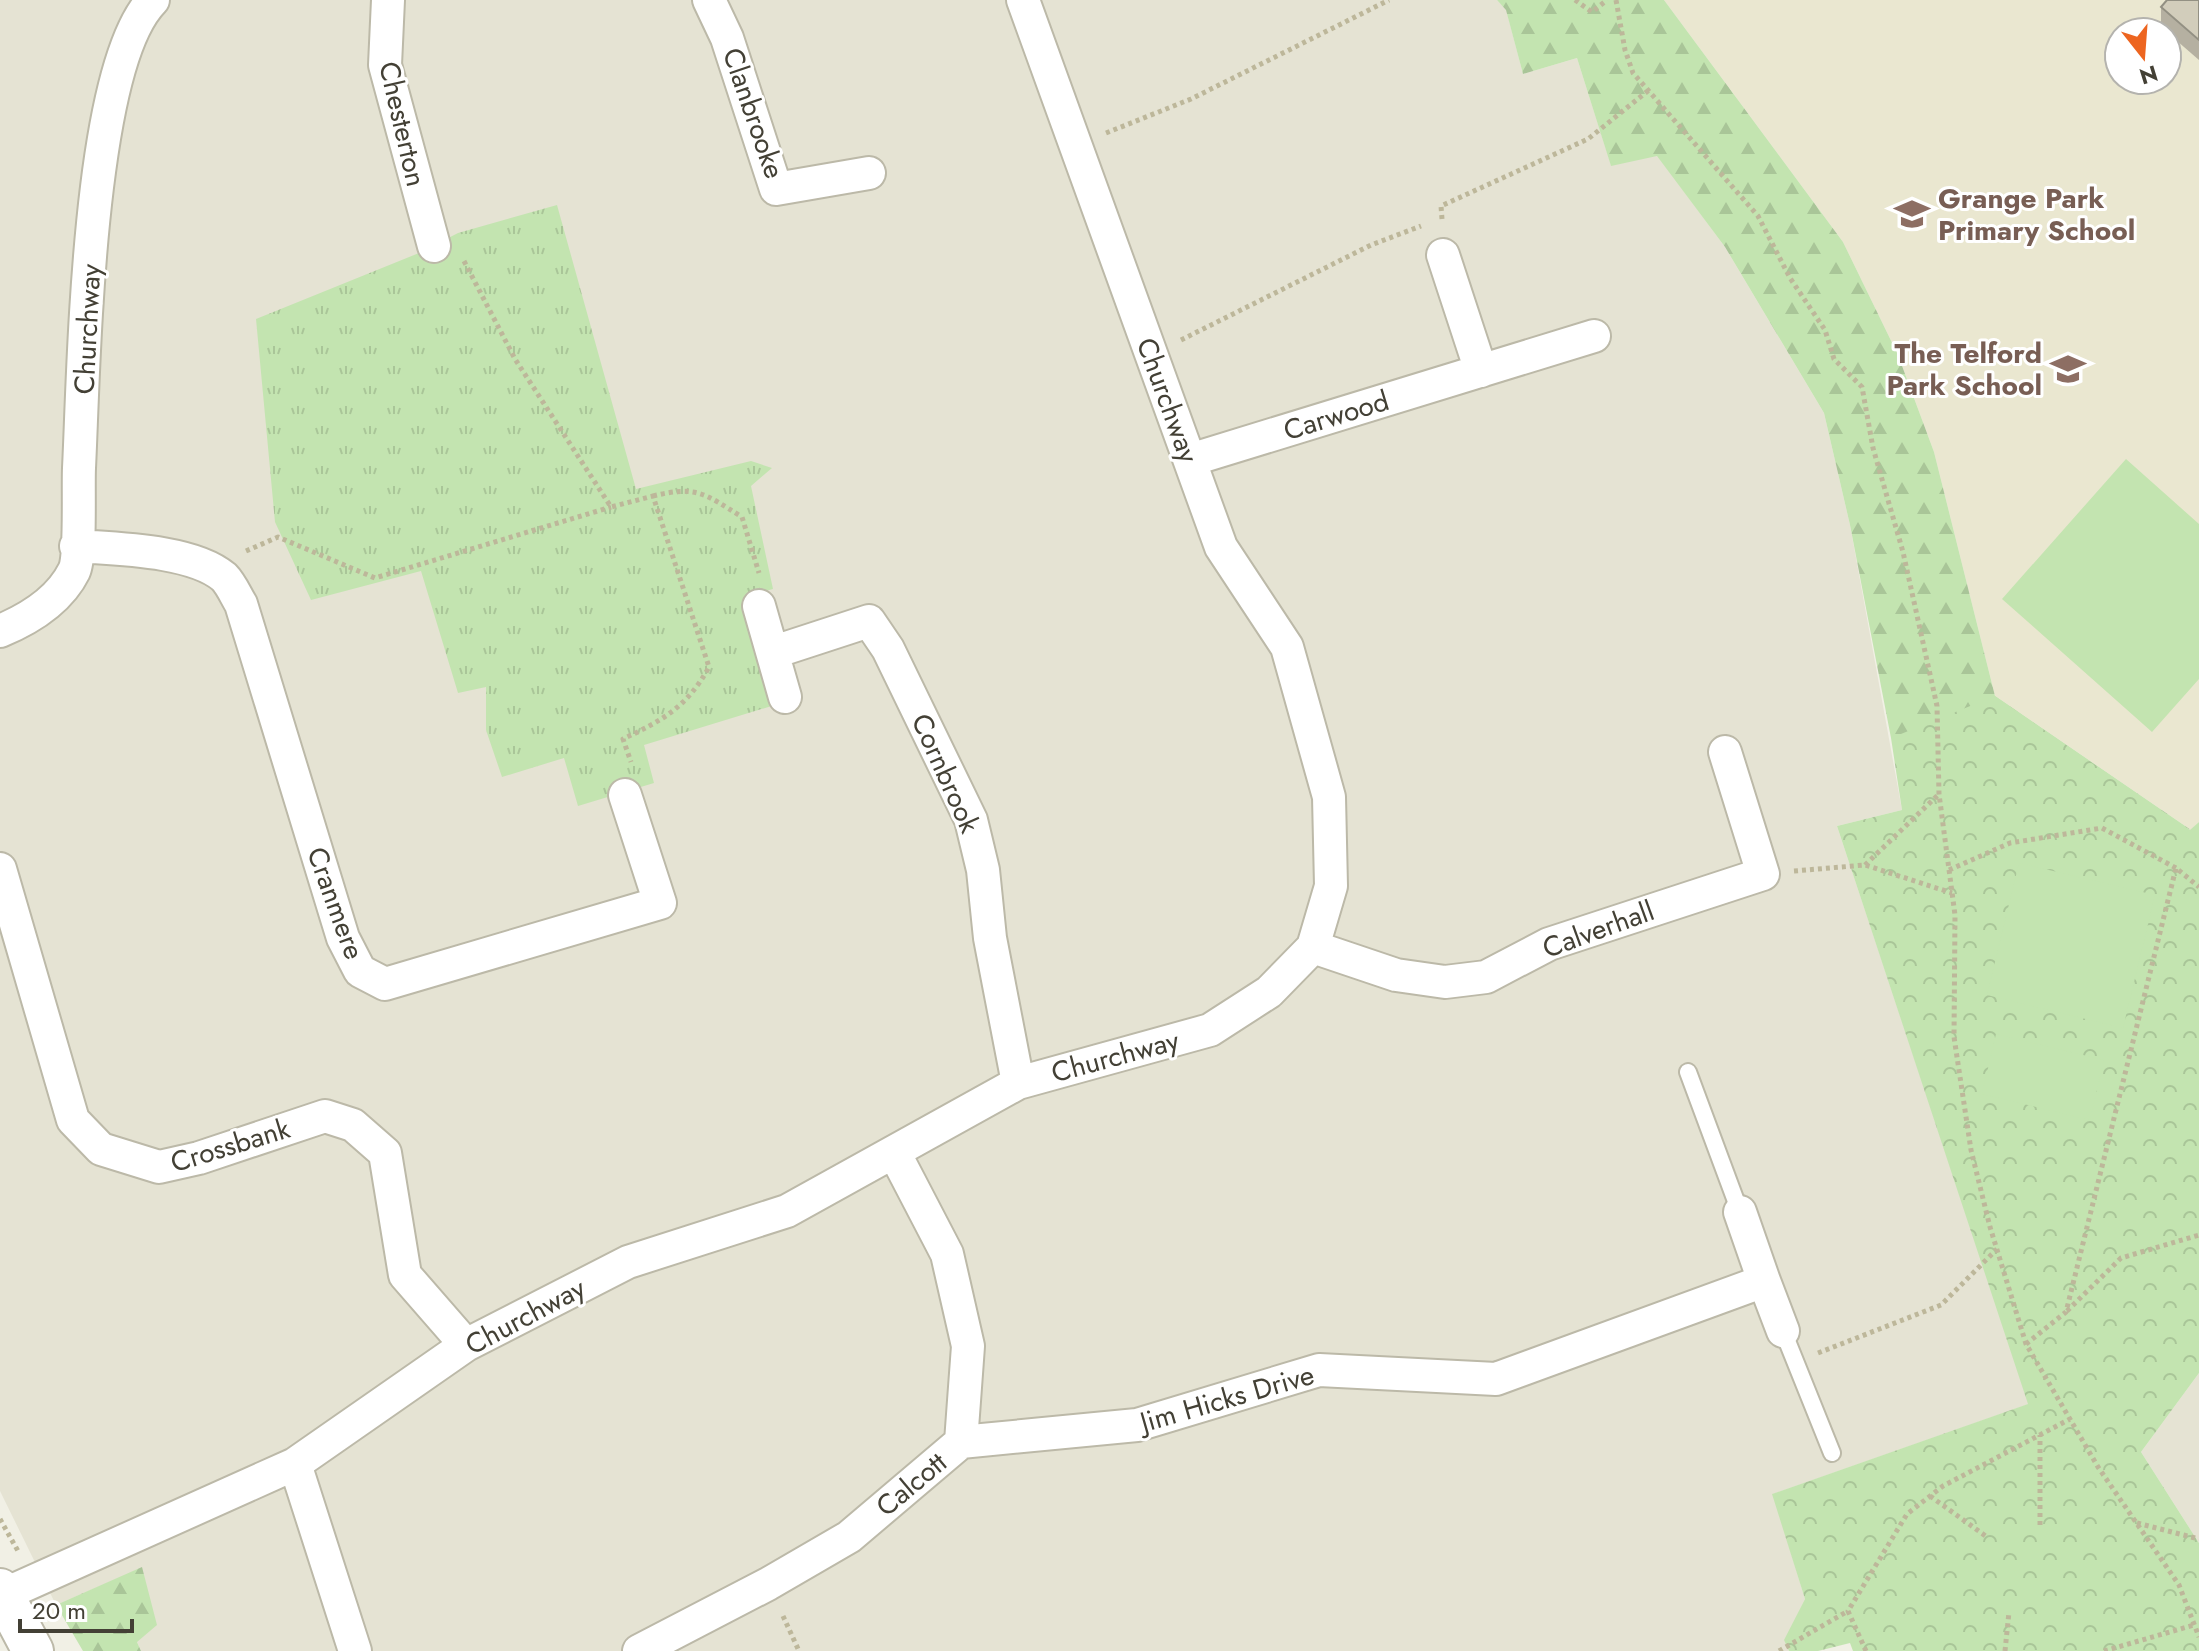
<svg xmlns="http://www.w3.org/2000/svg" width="2199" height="1651" font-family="Jost,sans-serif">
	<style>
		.residential { fill: #e5e3d3 }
		.education { fill: #eae7d0; fill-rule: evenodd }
		.grass { fill: url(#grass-tufts) }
		.forest { fill: url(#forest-firs) }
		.park { fill: url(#park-crowns) }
		.garden { fill: #c3e4b0 }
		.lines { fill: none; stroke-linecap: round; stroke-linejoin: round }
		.service-casing { stroke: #bcb9a8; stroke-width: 20 }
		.minor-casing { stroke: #bcb9a8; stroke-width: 36 }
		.tertiary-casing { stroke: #bcb9a8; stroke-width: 44 }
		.path { stroke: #bdb79a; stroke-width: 5; stroke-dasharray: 4 4; stroke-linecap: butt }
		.service { stroke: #fff; stroke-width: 16 }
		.minor { stroke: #fff; stroke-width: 32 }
		.tertiary { stroke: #fff; stroke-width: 40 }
		.wall { fill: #b5b0a1 }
		.building { fill: #d2cdbb; stroke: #939083; stroke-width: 2 }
		.labels { text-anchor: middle; stroke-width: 6; stroke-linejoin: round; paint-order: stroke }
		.street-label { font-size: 28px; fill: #434035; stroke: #fff }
		.education-label { font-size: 28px; font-weight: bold; fill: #785e54; stroke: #fff; text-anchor: start }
	</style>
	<defs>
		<pattern id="grass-tufts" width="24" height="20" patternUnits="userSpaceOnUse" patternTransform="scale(2)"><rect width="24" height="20" fill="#c3e4b0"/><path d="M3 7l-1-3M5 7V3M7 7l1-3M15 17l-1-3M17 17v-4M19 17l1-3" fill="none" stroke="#a9c598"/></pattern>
		<pattern id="forest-firs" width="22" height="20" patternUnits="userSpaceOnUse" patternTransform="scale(2)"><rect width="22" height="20" fill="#c3e4b0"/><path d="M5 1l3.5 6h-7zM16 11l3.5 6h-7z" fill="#a9c598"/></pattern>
		<pattern id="park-crowns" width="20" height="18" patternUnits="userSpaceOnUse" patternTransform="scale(2)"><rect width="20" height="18" fill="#c3e4b0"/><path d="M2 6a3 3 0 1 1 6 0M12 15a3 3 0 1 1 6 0" fill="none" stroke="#a9c598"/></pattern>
	</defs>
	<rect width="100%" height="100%" fill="#f1f0e5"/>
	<path class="residential" d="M0,0h1497l9,9 17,65 54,-16 34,107 46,-10 68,92 99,166 26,112 52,285 -65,16 192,578 -256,90 32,105 -20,41 4,11h-1648l-4,-9 5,-74 -86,37 -56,-114z
		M2199,1373v170l-58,-91z"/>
	<path class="education" d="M1664,0h535v822l-8,8 -196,-134 -61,-244 -36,-97 -55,-113zM2119,32h48v48h-48z"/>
	<path class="grass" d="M557,205l79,284 115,-28 21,7 -21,18 22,103 -25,7 30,108 -134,41 10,38 -76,23 -14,-48 -62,19 -16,-47v-43l-28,6 -37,-122 -110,29 -36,-78 -19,-203 163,-66 39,-20z"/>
	<path class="forest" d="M1497,0h167l179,242 55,113 36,97 61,244 196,134 -198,-86 -102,-6 -41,-213 -26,-112 -99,-166 -68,-91 -46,10 -34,-108 -54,16 -17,-64z
		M142,1567l15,58 -20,17 4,9h-58l-27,-46z"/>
	<path class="park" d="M1995,696l195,134 9,-8v551l-58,79 58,91v108h-346l-3,-8 -32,8h-29l-5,-11 21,-41 -33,-105 256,-90 -191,-578 65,-16 -11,-72z"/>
	<path class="garden" d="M2126,459l73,65v155l-47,53 -150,-133z
		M2019,863l136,32 -32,133 -136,-33z
		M1996,1034l108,26 -14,60 -108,-26z"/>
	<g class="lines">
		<g class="service-casing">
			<path id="service" d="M1688,1072l52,140
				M1783,1331l49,122"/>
		</g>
		<g class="minor-casing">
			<path id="minor" d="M388,0l-3,65 49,181
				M709,0l18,38 49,151 93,-16
				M1443,255l38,116
				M1190,460l404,-124
				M76,546c41,3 116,4 148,31 7,7 12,19 17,27l102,334 17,33 25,13 275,-81 -35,-108
				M759,606l26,91
				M0,631c29,-12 59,-30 74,-60 7,-14 4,-83 5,-103 5,-99 8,-401 74,-468
				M774,652l95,-31 19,28 83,171 12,50 7,68 28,145
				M0,869l73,251 28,29 58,18 40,-9 126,-42 28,9 32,28 20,122 61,70
				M1313,947l83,28 49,7 41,-5 63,-33 214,-70 -38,-122
				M1740,1212l24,69
				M961,1442l176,-17 182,-55 177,9 268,-98 19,50
				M295,1464l60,187
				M3,1595l292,-131 171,-119 162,-83 159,-51 231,-128 192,-53 59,-38 44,-45 18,-61 -2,-89 -42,-150 -66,-100 -198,-547
				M639,1651l129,-67 81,-47 112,-95 7,-96 -21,-92 -52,-100"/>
		</g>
		<g class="tertiary-casing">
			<path id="tertiary" d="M0,1589l33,62"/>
		</g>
		<path class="path" d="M1575,0l17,12 15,-12
			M1616,0l9,50 8,23 125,143 32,62 35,52 9,29 28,28 11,61 30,104 34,154 2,88 16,121 -1,122 17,113 19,77 36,117 72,123 81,118 20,52
			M1106,133l85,-34 198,-99
			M1442,219l-1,-13 147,-67 61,-49
			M464,261l51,98 96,148 42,-11 56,171c-22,40 -46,53 -86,72l8,23
			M1181,340l190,-95 50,-19
			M653,496c44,-11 52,-2 89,21l17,56
			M246,551l32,-14 97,41 236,-71
			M1865,865l74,-71
			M1949,870l61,-27 92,-15 74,40
			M1794,871l71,-6 87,28
			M2067,1311l54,-53 78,-23
			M2026,1344l40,-32 110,-444 23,19
			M1818,1353l123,-48 56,-56
			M1930,1496l57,41
			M0,1519l18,32
			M2137,1523l62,16
			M2040,1525v-90
			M783,1616l16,35
			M1779,1651l69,-40
			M1866,1651l-18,-40 59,-97 36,-28 127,-67
			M2005,1651l4,-39
			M2104,1651l90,-26"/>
		<use href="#service" class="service"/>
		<use href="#minor" class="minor"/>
		<use href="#tertiary" class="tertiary"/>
	</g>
	<path class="wall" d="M2199,0v60l-38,-33v-20z"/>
	<path class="building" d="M2167,0h32v40l-38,-33z"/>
	<defs>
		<g id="school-bare" transform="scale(2.76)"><path d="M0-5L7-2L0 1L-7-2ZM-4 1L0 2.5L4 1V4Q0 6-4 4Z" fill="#8d6e63" stroke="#fff" stroke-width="2.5" paint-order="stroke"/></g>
	</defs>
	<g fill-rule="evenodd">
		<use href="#school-bare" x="1912" y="214"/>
		<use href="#school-bare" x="2068" y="369"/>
	</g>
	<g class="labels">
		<g class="street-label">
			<text transform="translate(754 113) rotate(71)" y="10">Clanbrooke</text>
			<text transform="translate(403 124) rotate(77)" y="10">Chesterton</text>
			<text transform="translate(87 329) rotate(-87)" y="10">Churchway</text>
			<text transform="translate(1168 400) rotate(70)" y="10">Churchway</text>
			<text transform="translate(1336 415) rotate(-17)" y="10">Carwood</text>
			<text transform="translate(946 773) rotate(66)" y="10">Cornbrook</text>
			<text transform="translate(336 903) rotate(70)" y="10">Cranmere</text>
			<text transform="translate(1598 929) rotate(-20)" y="10">Calverhall</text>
			<text transform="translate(1115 1056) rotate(-15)" y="10">Churchway</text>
			<text transform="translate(230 1145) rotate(-17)" y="10">Crossbank</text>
			<text transform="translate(525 1316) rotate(-28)" y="10">Churchway</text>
			<text transform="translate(1227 1398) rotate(-16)" y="10">Jim Hicks Drive</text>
			<text transform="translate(911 1484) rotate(-40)" y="10">Calcott</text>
		</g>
		<g class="education-label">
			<text x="1938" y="208">Grange Park<tspan x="1938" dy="32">Primary School</tspan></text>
			<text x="2042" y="363" text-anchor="end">The Telford<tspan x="2042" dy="32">Park School</tspan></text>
		</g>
	</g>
	<g transform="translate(2143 56) rotate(163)"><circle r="38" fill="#ffffff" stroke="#b4b3ae" stroke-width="2"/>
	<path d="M0-6L14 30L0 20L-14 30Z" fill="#ed6520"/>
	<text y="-12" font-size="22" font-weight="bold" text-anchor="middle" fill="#434035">N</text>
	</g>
	<path d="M20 1619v12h112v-12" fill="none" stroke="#434035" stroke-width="4"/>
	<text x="32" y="1619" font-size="24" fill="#434035" stroke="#ffffff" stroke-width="6" paint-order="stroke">20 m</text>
</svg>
